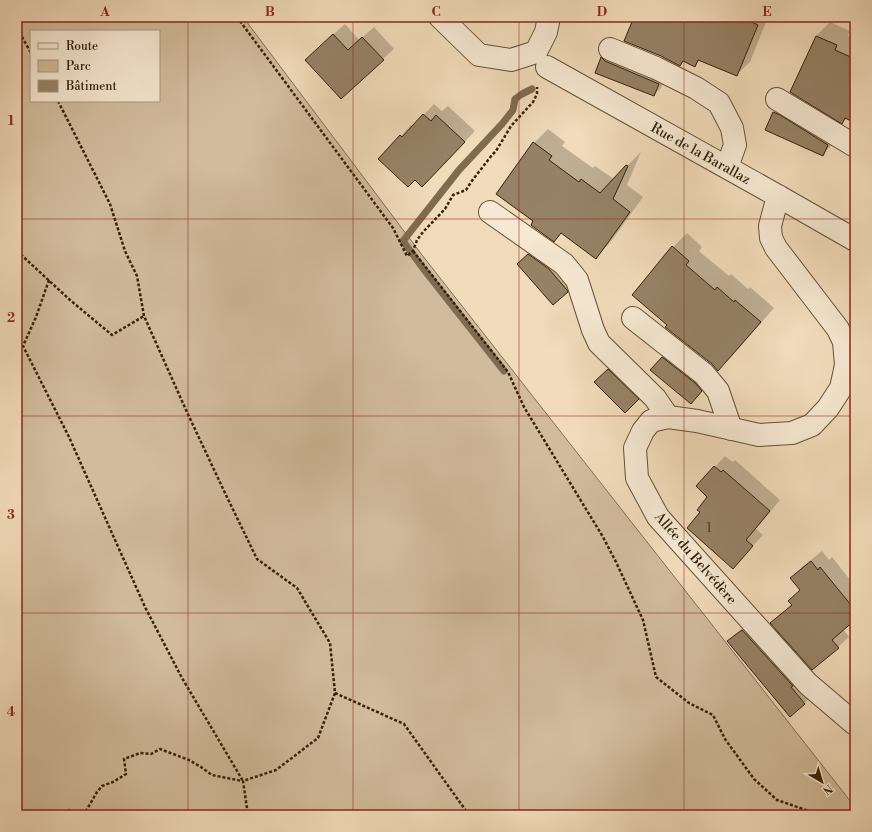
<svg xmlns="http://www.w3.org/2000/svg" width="872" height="832" font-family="'Libre Bodoni',serif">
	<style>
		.green { fill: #d1bb9c; stroke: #826e54; fill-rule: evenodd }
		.shadow { fill: #0003 }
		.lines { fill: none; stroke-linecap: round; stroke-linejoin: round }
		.stream { stroke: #7f6b50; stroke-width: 7 }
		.building { fill: #968266; stroke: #34210b }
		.minor-casing { stroke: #635037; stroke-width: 24 }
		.path { stroke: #34210b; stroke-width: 2.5; stroke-dasharray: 3 2; stroke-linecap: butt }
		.minor { stroke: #f6e8d2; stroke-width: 22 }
		.grid { fill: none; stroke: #8f2418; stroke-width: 1; stroke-opacity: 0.55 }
		.labels { text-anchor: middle; stroke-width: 3; stroke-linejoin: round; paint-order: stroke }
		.number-label { font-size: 12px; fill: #4c3922 }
		.street-label { font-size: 14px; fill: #34210b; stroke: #f6e8d2 }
		.neatline { fill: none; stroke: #8f2418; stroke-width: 1.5 }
		.grid-label { font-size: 13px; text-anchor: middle; font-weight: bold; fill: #8f2418 }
	</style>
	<rect width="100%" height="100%" fill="#f1dbba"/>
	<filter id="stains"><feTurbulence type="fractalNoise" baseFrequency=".005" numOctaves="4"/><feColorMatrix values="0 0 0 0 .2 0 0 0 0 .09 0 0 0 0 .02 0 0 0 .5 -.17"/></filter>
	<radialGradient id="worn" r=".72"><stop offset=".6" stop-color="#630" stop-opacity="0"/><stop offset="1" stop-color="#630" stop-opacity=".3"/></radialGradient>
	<path class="green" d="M17,17h226l179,238 429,547 4,1v12h-838zM31,31h128v70h-128z"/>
	<path class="shadow" d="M635,17h133l-18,45 -14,13 -36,-15 -5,5 -11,-4 -4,4z
		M830,22l20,9 -2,5 7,3v83l-8,-4 -5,5 -26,-87z
		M345,24l14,16 15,-13 20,22 -11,10 -66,-10z
		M609,51l57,25 -5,12 -7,7 -58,-23 6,-14z
		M434,104l8,7 6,-5 27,25 -42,44 -32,-39 10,-11 2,1z
		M781,106l54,31 -5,10 -7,7 -49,-41z
		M548,129l17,13 -3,4 31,22 2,-2 19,13 27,-27 -14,33 16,12 -33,46 -14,14 -34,-25 -8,9 -19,-20 -1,-78z
		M687,233l15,14 -3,4 30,25 2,-2 17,15 2,-2 24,21 -42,48 -14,14 -6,-7 -44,-38 5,-78z
		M536,248l38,36 -7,7 -41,-34z
		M670,350l38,33 -10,13 -47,-26z
		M615,363l30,29 -20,20 -29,-30z
		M725,456l8,6 2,-2 45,40 -24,29 7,6 -30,32 -31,-55 7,-15 6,-30z
		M822,551l7,9 3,-3 23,29v33l-12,10 6,8 -11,10 -66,-24 20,-19 9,-15 -9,-11 10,-11z
		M750,623l62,73 -21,19 -63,-74 7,-7z"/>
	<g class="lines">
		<path class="stream" d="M504,371l-82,-104 -19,-26 56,-71 43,-46 11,-14 2,-11 7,-5 10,-5"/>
	</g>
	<path class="building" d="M634,17h107l17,8 -21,51 -39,-16 -3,7 -12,-6 -3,5 -19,-10 -37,-15z
		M333,34l15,16 14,-13 22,23 -43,39 -36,-39z
		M816,36l21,9 -2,5 20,9v64l-10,-5 -3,6 -52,-32z
		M601,57l4,4 54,23 -5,12 -59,-23z
		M773,112l7,3 48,30 -5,11 -58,-26z
		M423,114l8,7 5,-6 29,27 -43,45 -7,-7 -7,7 -30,-28 22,-24 2,2z
		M533,142l19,14 -3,4 30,22 2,-3 19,14 26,-28 2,1 -15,33 17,13 -34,47 -35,-26 -7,9 -23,-17 2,-4 -37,-27z
		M672,246l17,15 -3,4 29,25 2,-3 17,15 1,-2 26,22 -43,49 -6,-7 -47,-37 2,-2 -35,-30z
		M528,254l21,15 18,21 1,2 -15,13 -36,-41z
		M662,357l33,26 7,8 -11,13 -41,-34z
		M608,369l31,30 -14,14 -31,-31z
		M714,466l7,6 2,-2 47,41 -24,29 7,6 -20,23 -46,-41 13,-16 -3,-2 10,-13 -11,-11z
		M811,561l7,9 2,-3 35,43v10l-23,20 7,8 -27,22 -42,-47 22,-18 -4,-4 12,-11 -10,-12z
		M742,630l51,56 -2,1 14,17 -15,13 -63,-76z"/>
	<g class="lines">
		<g class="minor-casing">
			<path id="minor" d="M440,17l39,38 32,5 25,-8 10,-20 3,-15
				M610,49l46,19 40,20 23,15 13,25 3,17 -8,22
				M547,67l231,129 77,44
				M777,99l78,47
				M778,196l-8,30 1,12 5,10 62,81 6,13 2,23 -5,23 -13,20 -16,17 -20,8 -33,2 -62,-14 -29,-4 -17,4 -8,10 -8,17 2,30 21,39 150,167 47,40
				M490,212l74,52 13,16 16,50 6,13 56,55 13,19
				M633,318l71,56 14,17 13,38"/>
		</g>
		<path class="path" d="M237,17l156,211 14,28 6,-5 4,-11 6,-8 22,-23 8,-14 13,-5 5,-8 21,-27 4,-4 15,-25 22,-24 4,-8v-7
			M17,28l14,25
			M58,101l52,103 15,47 12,25 7,40 42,94 39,83 32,66 40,29 33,55 5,50 -17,45 -42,32 -33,11 5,34
			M17,251l53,49 42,35 32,-19
			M413,251l95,121 16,35 79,130 13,25 27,58 13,57 33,26 24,12 12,24 29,40 23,21 32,11 25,4
			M49,280l-13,37 -13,29 46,91 76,170 37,71 61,103
			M335,693l69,31 65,91
			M63,815l6,-5 9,3 8,-2 11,-19 5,-6 11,-4 13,-8 -2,-15 16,-6 11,1 9,-5 29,11 12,7 11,8 30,6"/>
		<use href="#minor" class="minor"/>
	</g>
	<path class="grid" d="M188,17v798M353,17v798M519,17v798M684,17v798M17,219h838M17,416h838M17,613h838"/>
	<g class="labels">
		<g class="number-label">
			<text x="709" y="532">1</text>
		</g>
		<g class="street-label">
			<text transform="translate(701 153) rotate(29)" y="5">Rue de la Barallaz</text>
			<text transform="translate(696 558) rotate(49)" y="5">Allée du Belvédère</text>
		</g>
	</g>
	<rect width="872" height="832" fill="none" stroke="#f1dbba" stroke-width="44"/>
	<rect x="30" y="30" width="130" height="72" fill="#f6e8d2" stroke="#a89882"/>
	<rect x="38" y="43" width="20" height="6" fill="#f6e8d2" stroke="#a89882"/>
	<text x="66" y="50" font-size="12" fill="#34210b">Route</text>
	<rect x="38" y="60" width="20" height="12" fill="#d1bb9c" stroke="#a89882"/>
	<text x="66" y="70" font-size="12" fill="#34210b">Parc</text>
	<rect x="38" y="80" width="20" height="12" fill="#968266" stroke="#a89882"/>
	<text x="66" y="90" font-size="12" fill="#34210b">Bâtiment</text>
	<g transform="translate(822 782) rotate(142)" stroke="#f6e8d2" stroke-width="3" paint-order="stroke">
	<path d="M0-3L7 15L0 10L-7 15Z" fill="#34210b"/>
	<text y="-6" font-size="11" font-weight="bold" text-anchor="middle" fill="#34210b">N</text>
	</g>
	<rect x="22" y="22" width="828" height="788" class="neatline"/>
	<g class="grid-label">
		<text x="105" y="16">A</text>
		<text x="270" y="16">B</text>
		<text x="436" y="16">C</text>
		<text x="602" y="16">D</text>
		<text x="767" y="16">E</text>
		<text x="11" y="125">1</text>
		<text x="11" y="322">2</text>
		<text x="11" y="519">3</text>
		<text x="11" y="716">4</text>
	</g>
	<rect width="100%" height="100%" filter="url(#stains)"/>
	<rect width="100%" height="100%" fill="url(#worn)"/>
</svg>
